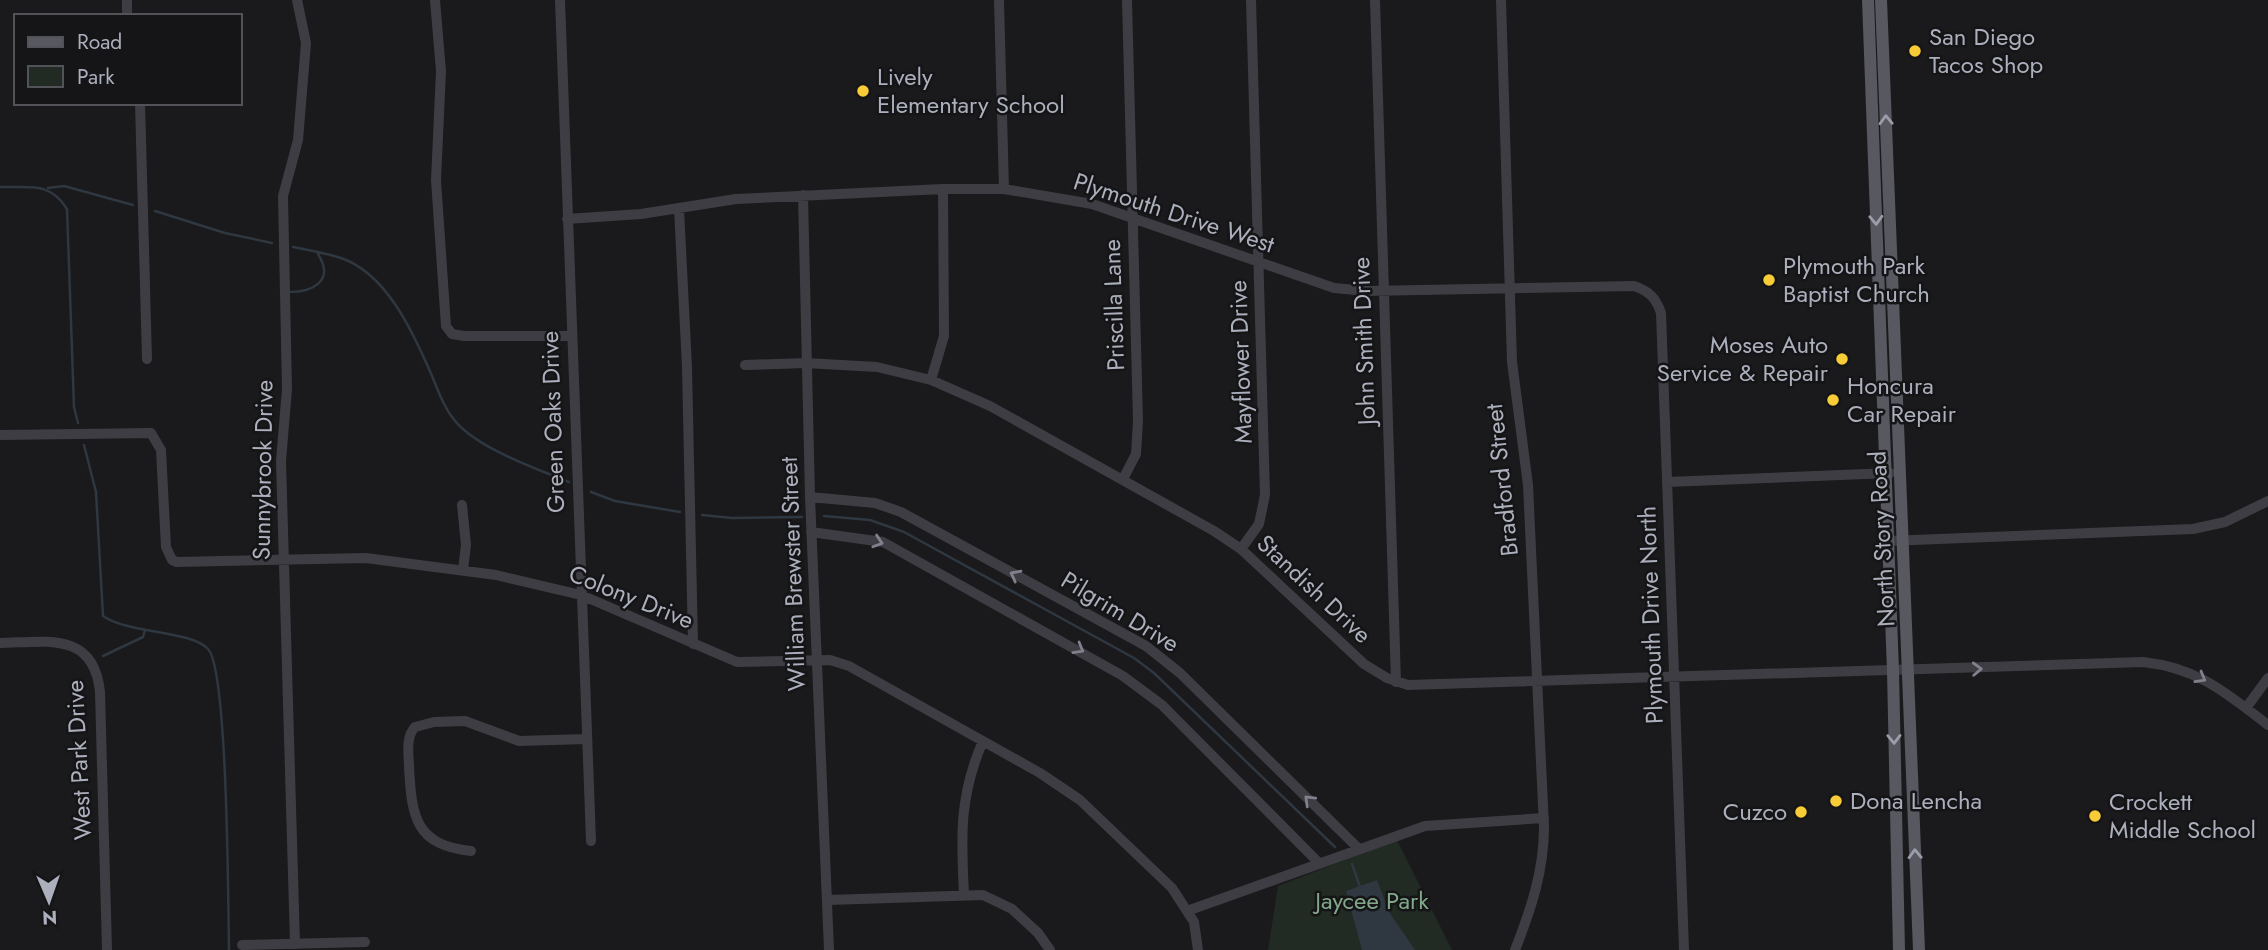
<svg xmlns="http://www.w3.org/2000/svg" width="2268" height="950" font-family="Jost,sans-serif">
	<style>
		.green { fill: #212b24 }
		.water { fill: #2f3741 }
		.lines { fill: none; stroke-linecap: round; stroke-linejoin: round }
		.stream { stroke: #2f3741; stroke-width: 2.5 }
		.minor { stroke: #3d3d43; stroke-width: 10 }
		.major { stroke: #575860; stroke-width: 12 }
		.oneway { stroke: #9b9eaa }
		.oneway2 { stroke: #80818c }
		.poi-dot { fill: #f7cc37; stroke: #151517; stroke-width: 2.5 }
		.labels { text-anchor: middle; stroke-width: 5; stroke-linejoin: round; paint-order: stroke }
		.poi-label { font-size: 24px; fill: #acafbc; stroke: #151517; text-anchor: start }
		.street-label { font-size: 24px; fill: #acafbc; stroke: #151517 }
		.park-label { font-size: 24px; fill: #83a789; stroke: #151517 }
	</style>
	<rect width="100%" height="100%" fill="#1a1a1c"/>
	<path class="green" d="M1397,840l55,110h-184l10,-64z"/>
	<path class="water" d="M1377,880l12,32 26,38h-53l-16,-59z"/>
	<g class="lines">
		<path class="stream" d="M0,187c29,1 50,-6 67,22l7,198 4,16
			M48,188l16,-2 69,19
			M155,211l70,22 47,10
			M293,247c16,3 32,6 48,11 44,15 70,70 88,111 7,15 12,34 23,48 21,30 83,51 117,65
			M288,292c25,0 47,-11 30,-38
			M84,445l12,47 7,124c26,18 87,14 105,33 20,21 20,257 21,301
			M591,492l24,9 65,11
			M702,515l30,3 70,-1
			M824,516l46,4 34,12 230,126 20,15 181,174
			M103,656l40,-19 2,-7
			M1352,864l8,23"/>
		<path class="minor" d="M127,0v16
			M435,0l6,71 -5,109 10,146 6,8 12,2h107
			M560,0l31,841
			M999,0l5,189
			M1375,0l21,682
			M1501,0l11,362 16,123 16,342c0,44 -13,82 -29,123
			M140,103l7,256
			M803,195l7,302 19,453
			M679,209l8,158 6,277
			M567,219l74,-5 95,-15 207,-10h61l88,15 242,84 33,3 267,-5c15,5 22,12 27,27l23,637
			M745,365l61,-2 71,4 54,13 59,26 224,125 27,18 123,115 23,14 21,7 735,-23c55,6 82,30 125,63
			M931,380l13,-44 -1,-147
			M0,435l151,-2 10,17 5,97 6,13 5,2 189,-4 130,17 85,20 156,67 93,-2 19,6 191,107 40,27 92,88 22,34 4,28
			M1123,479l13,-25 2,-33 -11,-421
			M1667,482l223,-9
			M810,497l65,6 26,9 245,134 34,27 178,175
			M462,505l4,40 -3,25
			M811,532l72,10 240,134 39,29 157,158
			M1888,541l305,-12 32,-7 43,-21
			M1241,549l18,-25 6,-29 -14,-495
			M0,643c46,-1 94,-12 100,49l7,258
			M2246,708l22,-30
			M471,851c-56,-6 -59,-34 -62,-83 0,-14 -4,-30 6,-41l19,-5 31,-1 54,20 68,-2
			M964,895c-3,-58 -5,-99 19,-154
			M828,900l155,-5 29,14 26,24 12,17
			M1187,911l238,-85 119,-8
			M295,944l-14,-483 6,-72 -4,-193 15,-56 8,-97 -9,-43
			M242,945l123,-3"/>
		<path class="major" d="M1868,0l25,671 6,279
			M1881,0l38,950"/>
	</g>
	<defs><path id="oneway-chevron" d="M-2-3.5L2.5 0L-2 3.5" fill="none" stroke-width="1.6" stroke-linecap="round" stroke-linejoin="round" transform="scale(1.75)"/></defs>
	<g class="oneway">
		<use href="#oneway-chevron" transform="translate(1886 120) rotate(-92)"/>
		<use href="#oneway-chevron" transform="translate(1876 220) rotate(88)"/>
		<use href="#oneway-chevron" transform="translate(1894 739) rotate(89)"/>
		<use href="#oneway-chevron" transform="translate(1915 854) rotate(-92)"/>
	</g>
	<g class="oneway2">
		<use href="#oneway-chevron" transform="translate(878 542) rotate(18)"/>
		<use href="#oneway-chevron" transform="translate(1015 575) rotate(-152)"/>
		<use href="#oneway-chevron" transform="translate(1079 649) rotate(30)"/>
		<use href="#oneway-chevron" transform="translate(1977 669) rotate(-2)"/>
		<use href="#oneway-chevron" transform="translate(2201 678) rotate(30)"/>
		<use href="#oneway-chevron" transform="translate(1309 800) rotate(-136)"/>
	</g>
	<g class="poi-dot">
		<circle cx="1915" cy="51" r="7"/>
		<circle cx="863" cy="91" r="7"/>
		<circle cx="1769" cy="280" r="7"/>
		<circle cx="1842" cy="359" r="7"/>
		<circle cx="1833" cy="400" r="7"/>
		<circle cx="1836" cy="801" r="7"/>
		<circle cx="1801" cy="812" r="7"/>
		<circle cx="2095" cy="816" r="7"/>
	</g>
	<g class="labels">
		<g class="poi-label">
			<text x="1929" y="45">San Diego<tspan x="1929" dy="28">Tacos Shop</tspan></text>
			<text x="877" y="85">Lively<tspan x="877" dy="28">Elementary School</tspan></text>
			<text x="1783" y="274">Plymouth Park<tspan x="1783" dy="28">Baptist Church</tspan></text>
			<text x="1828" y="353" text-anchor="end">Moses Auto<tspan x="1828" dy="28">Service &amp; Repair</tspan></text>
			<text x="1847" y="394">Honcura<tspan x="1847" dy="28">Car Repair</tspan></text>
			<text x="1850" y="809">Dona Lencha</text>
			<text x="2109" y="810">Crockett<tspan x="2109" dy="28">Middle School</tspan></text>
			<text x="1787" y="820" text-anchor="end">Cuzco</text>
		</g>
		<g class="street-label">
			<text transform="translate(1174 213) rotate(18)" y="8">Plymouth Drive West</text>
			<text transform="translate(1114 305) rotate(-92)" y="8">Priscilla Lane</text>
			<text transform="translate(1364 341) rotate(-92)" y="8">John Smith Drive</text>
			<text transform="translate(1241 362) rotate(-92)" y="8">Mayflower Drive</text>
			<text transform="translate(553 422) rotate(-92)" y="8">Green Oaks Drive</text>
			<text transform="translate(263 470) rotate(-89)" y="8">Sunnybrook Drive</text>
			<text transform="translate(1502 480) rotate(-96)" y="8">Bradford Street</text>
			<text transform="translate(1882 539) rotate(-93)" y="8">North Story Road</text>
			<text transform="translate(793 574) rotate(-92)" y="8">William Brewster Street</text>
			<text transform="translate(1314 589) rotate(43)" y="8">Standish Drive</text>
			<text transform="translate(631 597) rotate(22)" y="8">Colony Drive</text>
			<text transform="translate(1120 612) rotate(31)" y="8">Pilgrim Drive</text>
			<text transform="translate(1651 615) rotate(-92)" y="8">Plymouth Drive North</text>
			<text transform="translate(79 760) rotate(-93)" y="8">West Park Drive</text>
		</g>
		<g class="park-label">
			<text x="1372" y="909">Jaycee Park</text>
		</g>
	</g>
	<rect x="14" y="14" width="228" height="91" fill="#151517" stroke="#515359" stroke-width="2"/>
	<rect x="28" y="37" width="35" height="10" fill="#575860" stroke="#515359" stroke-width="2"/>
	<text x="77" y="49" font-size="21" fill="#acafbc">Road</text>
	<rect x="28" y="66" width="35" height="21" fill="#212b24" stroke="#515359" stroke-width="2"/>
	<text x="77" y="84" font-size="21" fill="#acafbc">Park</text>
	<g transform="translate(49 901) rotate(178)" stroke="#151517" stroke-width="5" paint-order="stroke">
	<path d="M0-5L12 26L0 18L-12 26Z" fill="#acafbc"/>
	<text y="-10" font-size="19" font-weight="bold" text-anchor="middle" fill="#acafbc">N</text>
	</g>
</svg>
